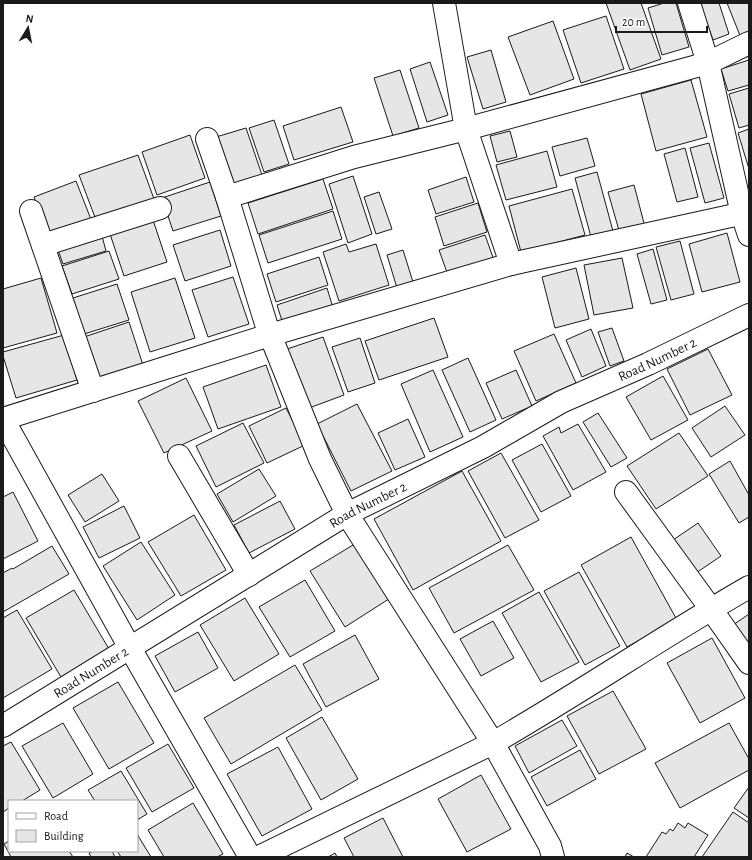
<svg xmlns="http://www.w3.org/2000/svg" width="752" height="860" font-family="'Alegreya Sans',sans-serif">
	<style>
		.building { fill: #e6e6e6; stroke: #1a1a1a }
		.lines { fill: none; stroke-linecap: round; stroke-linejoin: round }
		.street-casing { stroke: #1a1a1a; stroke-width: 24 }
		.street { stroke: #fff; stroke-width: 22 }
		.labels { text-anchor: middle; stroke-width: 3; stroke-linejoin: round; paint-order: stroke }
		.street-label { font-size: 14px; fill: #1a1a1a; stroke: #fff }
	</style>
	<rect width="100%" height="100%" fill="#fff"/>
	<path class="building" d="M606,3h35l20,56 -31,11z
		M664,3h12l13,44 -27,8 -14,-47z
		M700,3h19l10,31 -16,6z
		M727,3h22v32l-8,3z
		M606,16l18,53 -43,14 -18,-53z
		M553,21l21,58 -44,16 -22,-58z
		M491,50l15,52 -23,7 -16,-52z
		M749,60v25l-21,6 -7,-22z
		M430,62l18,53 -21,7 -17,-53z
		M400,70l19,58 -26,8 -19,-58z
		M691,80l16,57 -51,14 -15,-57z
		M749,88v37l-10,3 -10,-34z
		M341,107l12,35 -59,18 -11,-34z
		M274,120l15,44 -25,8 -15,-44z
		M246,128l16,47 -30,9 -16,-47z
		M749,129v40l-11,-36z
		M510,131l7,26 -20,5 -7,-26z
		M190,135l15,43 -48,17 -15,-43z
		M587,138l8,28 -35,10 -8,-29z
		M709,143l15,55 -19,5 -15,-55z
		M685,148l13,49 -21,5 -13,-48z
		M547,151l10,36 -51,13 -10,-35z
		M138,155l16,44 -58,21 -17,-45z
		M597,172l16,59 -22,6 -16,-59z
		M353,176l19,58 -24,9 -19,-59z
		M466,177l8,25 -38,12 -8,-24z
		M323,179l10,30 -75,25 -10,-31z
		M76,181l16,41 -42,16 -16,-41z
		M210,182l11,34 -48,15 -11,-33z
		M634,185l11,42 -25,7 -12,-42z
		M572,189l13,46 -64,17 -12,-46z
		M379,192l13,37 -16,5 -12,-37z
		M478,203l9,29 -43,14 -9,-29z
		M333,211l9,28 -74,24 -9,-28z
		M152,217l15,45 -43,14 -15,-45z
		M220,230l11,36 -46,15 -12,-36z
		M727,233l13,49 -38,10 -13,-48z
		M485,235l10,28 -46,15 -10,-28z
		M102,236l4,15 -43,13 -5,-14z
		M680,241l14,53 -23,6 -15,-53z
		M346,244l3,8 27,-8 13,41 -50,16 -16,-49z
		M653,249l14,51 -16,4 -14,-50z
		M403,250l10,32 -16,6 -10,-33z
		M109,251l10,28 -47,15 -10,-28z
		M319,257l9,28 -52,17 -9,-28z
		M622,258l11,50 -39,7 -10,-50z
		M576,268l13,51 -34,9 -13,-51z
		M233,277l16,47 -41,13 -16,-47z
		M41,278l16,55 -54,15v-59z
		M175,278l20,60 -45,14 -19,-60z
		M117,284l12,36 -45,14 -11,-36z
		M327,288l7,23 -50,16 -7,-22z
		M434,318l14,39 -69,23 -14,-39z
		M129,322l14,43 -46,15 -13,-43z
		M612,328l12,33 -14,5 -12,-34z
		M591,329l15,37 -24,11 -16,-37z
		M554,334l22,49 -40,18 -22,-50z
		M64,335l13,45 -61,18 -13,-42v-4z
		M323,337l21,58 -35,13 -22,-59z
		M360,338l15,45 -27,9 -16,-45z
		M708,349l24,46 -42,20 -23,-46z
		M468,358l28,62 -26,12 -28,-62z
		M266,365l15,42 -63,22 -15,-42z
		M433,370l30,67 -33,15 -29,-68z
		M516,370l16,36 -30,13 -16,-36z
		M663,376l25,44 -37,20 -25,-43z
		M186,378l26,53 -48,22 -26,-52z
		M357,404l35,67 -41,20 -34,-67z
		M725,406l20,29 -34,22 -19,-29z
		M286,408l19,37 -38,18 -18,-37z
		M598,413l29,45 -16,9 -28,-45z
		M408,419l17,38 -30,13 -17,-37z
		M243,423l21,40 -48,24 -20,-41z
		M578,424l28,48 -33,18 -30,-54 16,-9 2,6z
		M679,433l29,43 -52,33 -29,-43z
		M542,444l29,52 -30,16 -29,-52z
		M501,453l38,67 -34,18 -37,-67z
		M730,461l19,34v22l-10,6 -30,-49z
		M259,469l17,27 -43,26 -16,-28z
		M462,471l39,70 -88,49 -39,-71z
		M102,474l17,27 -34,21 -17,-27z
		M13,492l25,49 -35,18v-62z
		M280,501l15,28 -46,24 -15,-28z
		M124,506l16,32 -41,20 -16,-31z
		M194,515l32,55 -45,26 -33,-54z
		M698,523l23,33 -25,17 -23,-33z
		M631,537l46,83 -50,27 -46,-82z
		M141,542l34,53 -38,25 -34,-54z
		M358,542l34,55 -47,30 -35,-56z
		M508,545l26,45 -80,43 -25,-45z
		M52,546l17,28 -66,38v-39l9,-5 1,1z
		M579,572l41,74 -35,19 -41,-74z
		M305,580l30,51 -45,26 -31,-50z
		M74,590l35,59 -48,28 -35,-59z
		M539,592l40,70 -38,20 -39,-69z
		M245,598l34,56 -45,27 -34,-56z
		M17,610l35,59 -49,29v-80z
		M749,614v40l-19,-27z
		M493,621l21,37 -33,18 -21,-37z
		M198,632l20,36 -43,24 -20,-36z
		M355,635l24,44 -53,28 -23,-43z
		M712,638l33,60 -45,25 -33,-60z
		M295,665l27,45 -91,54 -27,-46z
		M118,682l36,61 -45,26 -36,-61z
		M613,691l33,58 -47,25 -32,-58z
		M322,717l36,62 -37,21 -35,-62z
		M562,720l15,26 -48,27 -14,-27z
		M63,723l30,51 -40,24 -31,-52z
		M729,723l20,36v11l-69,38 -25,-45z
		M11,742l29,48 -18,11h-13v7l-6,4v-66z
		M168,744l26,44 -42,24 -26,-44z
		M278,747l34,62 -50,27 -35,-62z
		M580,750l16,29 -49,27 -16,-29z
		M121,771l26,43 -10,6v-19h-42l-7,-11z
		M481,775l30,54 -44,23 -29,-53z
		M749,787v31l-15,-10z
		M193,803l30,51 -6,3h-53l-16,-27z
		M733,812l16,11v34h-47z
		M383,818l20,39h-49l-10,-19z
		M678,823l7,5 3,-5 20,12 -14,22h-48l16,-25 4,2 4,-5 3,2z
		M137,834l14,23h-30l-4,-6h20z
		M9,841v10h60l4,6h-62l-7,-13z
		M93,851h19l3,6h-24l-2,-4z
		M335,853l2,4h-9z
		M627,853l7,4h-9z"/>
	<g class="lines">
		<g class="street-casing">
			<g id="street">
				<path d="M444,3l22,126 45,135"/>
				<path d="M689,3l19,60 34,151 7,21"/>
				<path d="M207,139l20,58 40,130 53,132 27,55 146,229 57,103 3,11"/>
				<path d="M227,197l127,-40 112,-28 242,-66 41,-20"/>
				<path d="M31,211l62,180"/>
				<path d="M43,245l117,-37"/>
				<path d="M3,419l267,-84 241,-71 238,-52"/>
				<path d="M3,419l127,229 120,209"/>
				<path d="M179,456l70,119"/>
				<path d="M626,492l85,117 38,54"/>
				<path id="s1" d="M3,726l344,-212 136,-67 78,-45 87,-38 101,-49"/>
				<path d="M259,857l234,-114c87,-50 169,-106 256,-156"/>
			</g>
		</g>
		<use href="#street" class="street"/>
	</g>
	<g class="labels">
		<g class="street-label">
			<text dy="5" stroke="none"><textPath href="#s1" startOffset="751">Road Number 2</textPath></text>
			<text dy="5" stroke="none"><textPath href="#s1" startOffset="427">Road Number 2</textPath></text>
			<text dy="5" stroke="none"><textPath href="#s1" startOffset="103">Road Number 2</textPath></text>
		</g>
	</g>
	<rect width="752" height="860" fill="none" stroke="#1a1a1a" stroke-width="8"/>
	<rect x="8" y="800" width="130" height="52" fill="#ffffff" stroke="#a3a3a3"/>
	<rect x="16" y="813" width="20" height="6" fill="#ffffff" stroke="#a3a3a3"/>
	<text x="44" y="820" font-size="12" fill="#1a1a1a">Road</text>
	<rect x="16" y="830" width="20" height="12" fill="#e6e6e6" stroke="#a3a3a3"/>
	<text x="44" y="840" font-size="12" fill="#1a1a1a">Building</text>
	<g transform="translate(28 28) rotate(10)" stroke="#ffffff" stroke-width="3" paint-order="stroke">
	<path d="M0-3L7 15L0 10L-7 15Z" fill="#1a1a1a"/>
	<text y="-6" font-size="11" font-weight="bold" text-anchor="middle" fill="#1a1a1a">N</text>
	</g>
	<path d="M616 26v6h91v-6" fill="none" stroke="#1a1a1a" stroke-width="2"/>
	<text x="622" y="26" font-size="12" fill="#1a1a1a" stroke="#ffffff" stroke-width="3" paint-order="stroke">20 m</text>
</svg>
